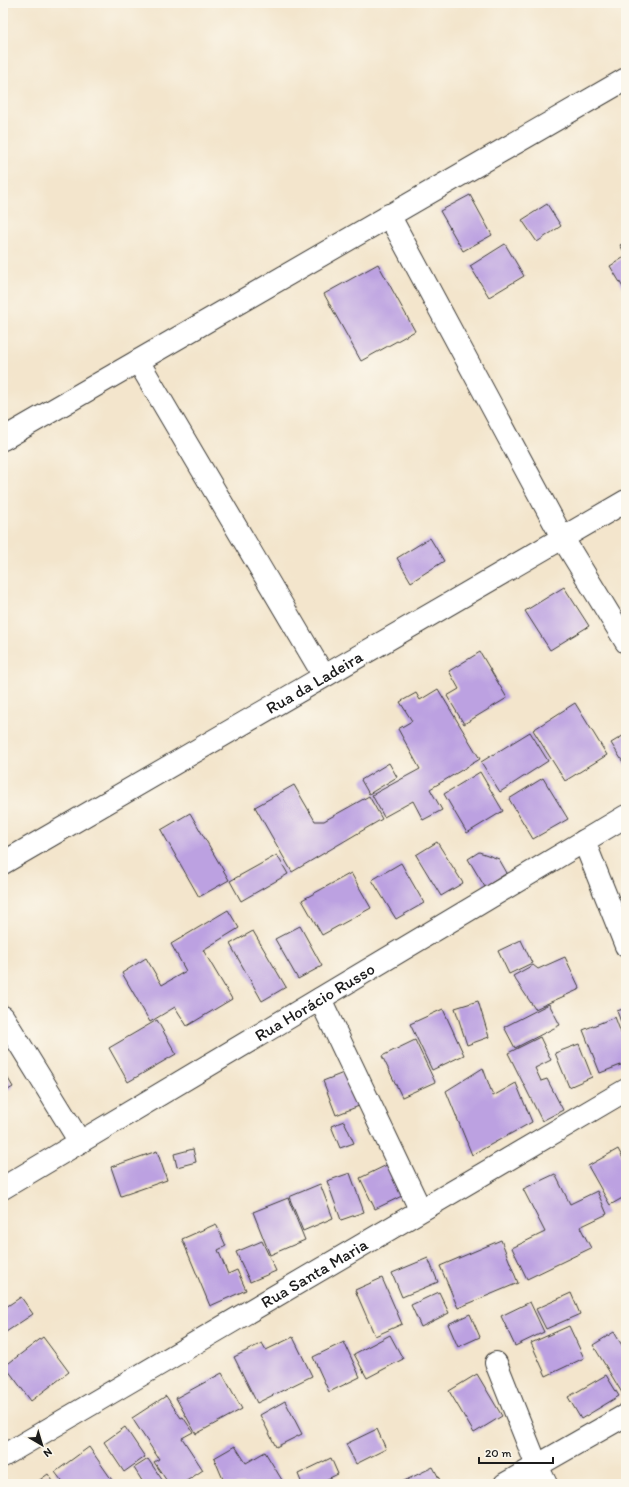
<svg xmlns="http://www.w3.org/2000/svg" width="629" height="1487" font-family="Itim,sans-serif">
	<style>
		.building { fill: #bca1e1 }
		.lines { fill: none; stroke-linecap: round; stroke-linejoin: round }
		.minor-casing { stroke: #3c3a36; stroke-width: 24 }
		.minor { stroke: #fff; stroke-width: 22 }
		.labels { text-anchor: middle; stroke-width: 3.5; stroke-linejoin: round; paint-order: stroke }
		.street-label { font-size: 17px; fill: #1c1c1c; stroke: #fbf7ec }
	</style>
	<rect width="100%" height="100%" fill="#fbf7ec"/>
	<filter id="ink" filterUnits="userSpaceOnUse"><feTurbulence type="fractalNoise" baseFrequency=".025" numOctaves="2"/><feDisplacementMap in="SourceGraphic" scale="8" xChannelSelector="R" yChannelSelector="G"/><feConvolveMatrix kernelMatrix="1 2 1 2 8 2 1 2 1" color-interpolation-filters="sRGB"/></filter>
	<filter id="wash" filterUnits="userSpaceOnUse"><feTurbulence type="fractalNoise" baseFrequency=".012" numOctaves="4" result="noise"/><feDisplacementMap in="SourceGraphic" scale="16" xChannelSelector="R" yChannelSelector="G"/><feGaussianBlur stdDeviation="0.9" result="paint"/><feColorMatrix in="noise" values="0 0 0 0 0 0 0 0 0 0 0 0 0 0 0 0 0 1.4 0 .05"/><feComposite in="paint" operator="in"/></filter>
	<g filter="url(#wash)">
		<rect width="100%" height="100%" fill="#f3e5cc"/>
		<g id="blocks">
			<path class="building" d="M470,195l22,40 -29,16 -23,-40z
				M547,204l14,22 -24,16 -15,-22z
				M626,242v13l-6,-10z
				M505,244l19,32 -35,21 -19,-31z
				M626,256v32l-2,1 -14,-23z
				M378,264l37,67 -54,30 -37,-67z
				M430,538l14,23 -33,21 -14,-24z
				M564,587l25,39 -39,24 -25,-39z
				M480,652l27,46 -43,26 -17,-28 12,-7 -10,-18z
				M438,689l42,70 -50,30 12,21 -19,10 -10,-19 -29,16 -12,-22 48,-26 -22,-40 14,-8 -12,-19 16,-9 4,7z
				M575,703l32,52 -42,26 -32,-51z
				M530,732l18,29 -48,31 -19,-30z
				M626,734v33l-15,-24z
				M389,763l8,14 -28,17 -8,-14z
				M480,772l23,39 -36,22 -23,-39z
				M543,778l25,41 -35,20 -24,-40z
				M294,785l21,36h9l45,-25 13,23 -90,53 -37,-65z
				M190,813l39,67 -30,17 -38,-67z
				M437,842l26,41 -22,13 -25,-41z
				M479,852l20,7 8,14 -22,14 -17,-28z
				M277,855l11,19 -47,27 -11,-20z
				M401,863l23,40 -28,16 -24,-39z
				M351,873l20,35 -49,27 -20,-35z
				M228,910l11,18 -36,22 29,49 -45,27 -12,-19 -25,15 -28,-49 24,-15 16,27 24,-14 -15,-27z
				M300,926l22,40 -24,13 -23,-40z
				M253,931l33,56 -24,14 -32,-57z
				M521,940l11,23 -23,11 -11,-23z
				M565,957l15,32 -45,20 -22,-33 20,-11 5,4z
				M478,1001l11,36 -22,8 -12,-37z
				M549,1004l11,21 -45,23 -11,-21z
				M626,1008v28l-9,-25z
				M443,1009l21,46 -32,15 -22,-46z
				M615,1017l11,29v17l-26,10 -17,-43z
				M157,1020l19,34 -48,28 -19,-34z
				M540,1037l11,23 -16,8 6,13 6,-2 16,31 -21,11 -34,-68z
				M415,1040l20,42 -33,15 -20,-41z
				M579,1044l13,33 -23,10 -14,-34z
				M483,1068l10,28 23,-13 16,39 -60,33 -26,-64z
				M3,1070l10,17 -10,6z
				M346,1072l13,34 -23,9 -13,-34z
				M344,1121l10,22 -14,5 -9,-22z
				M193,1149l3,13 -19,5 -3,-13z
				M618,1149l8,15v32l-16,9 -22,-39z
				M157,1151l10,29 -46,16 -10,-29z
				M393,1162l15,31 -33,16 -15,-31z
				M350,1173l14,39 -23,8 -14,-39z
				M555,1174l15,30 27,-13 10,23 -27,13 11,21 -64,31 -15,-31 33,-16 -22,-43z
				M320,1184l13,34 -30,13 -14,-34z
				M288,1198l17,42 -35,15 -17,-43z
				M216,1224l10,22 -8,4 10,24 9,-4 9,20 -36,16 -28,-67z
				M501,1240l17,43 -60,25 -18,-42z
				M262,1241l14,30 -26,11 -14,-30z
				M428,1258l10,24 -36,15 -10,-24z
				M382,1278l20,46 -27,12 -20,-46z
				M439,1292l10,21 -28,14 -10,-22z
				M571,1293l9,21 -34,15 -10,-20z
				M21,1297l12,17 -30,20v-25z
				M530,1302l14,30 -29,14 -14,-30z
				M470,1314l10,23 -22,10 -10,-23z
				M569,1326l15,32 -38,18 -15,-33z
				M614,1332l12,20v43l-2,1 -31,-51z
				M390,1335l13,24 -36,19 -13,-24z
				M43,1337l26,35 -38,29 -26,-35z
				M293,1337l19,39 -55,27 -23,-46 28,-14 4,7z
				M344,1342l16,35 -31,15 -16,-35z
				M222,1373l20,36 -46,25 -20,-36z
				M477,1374l25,42 -28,17 -25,-42z
				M606,1375l13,21 -38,23 -13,-22z
				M166,1396l15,22 2,-1 10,15 -11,6 21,32 -21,14h-13l-15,-22 5,-3 -27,-41z
				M285,1401l17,33 -26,13 -16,-32z
				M125,1427l20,30 -21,15 -20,-30z
				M377,1429l9,20 -30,15 -10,-20z
				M235,1446l11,17 19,-11 17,28 -7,4h-50l-11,-26z
				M89,1447l25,36 -50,1 -9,-12z
				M331,1458l7,16 -21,10h-15l-4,-10z
				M148,1459l17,25h-21l-10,-16z
				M433,1467l9,17h-44z
				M48,1474l7,10h-21z"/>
		</g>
	</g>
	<g filter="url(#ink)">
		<use href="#blocks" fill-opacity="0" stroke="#3c3a36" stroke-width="1"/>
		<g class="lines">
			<g class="minor-casing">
				<g id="minor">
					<path d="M389,215l173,322 64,105"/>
					<path d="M138,361l186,315"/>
					<path d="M3,439l623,-360"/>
					<path d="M584,841l42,105"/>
					<path id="s1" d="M3,863l623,-362"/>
					<path d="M320,999l100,210"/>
					<path d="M3,1017l77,125"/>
					<path id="s2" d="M3,1188l623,-372"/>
					<path d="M496,1363l41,103 9,18"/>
					<path id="s3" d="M3,1456l623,-366"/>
					<path d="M505,1484l121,-69"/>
				</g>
			</g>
			<use href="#minor" class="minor"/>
		</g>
	</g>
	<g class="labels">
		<g class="street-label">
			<text dy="6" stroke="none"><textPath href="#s1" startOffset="360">Rua da Ladeira</textPath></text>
			<text dy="6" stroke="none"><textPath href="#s2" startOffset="363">Rua Horácio Russo</textPath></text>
			<text dy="6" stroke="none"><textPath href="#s3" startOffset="361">Rua Santa Maria</textPath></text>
		</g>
	</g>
	<rect width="629" height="1487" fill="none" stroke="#fbf7ec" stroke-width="16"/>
	<g transform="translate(42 1445) rotate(142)" stroke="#fbf7ec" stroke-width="3" paint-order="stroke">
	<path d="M0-3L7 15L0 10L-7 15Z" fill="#1c1c1c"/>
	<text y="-6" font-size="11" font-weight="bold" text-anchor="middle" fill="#1c1c1c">N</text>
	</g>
	<path d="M479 1457v6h74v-6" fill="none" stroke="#1c1c1c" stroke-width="2"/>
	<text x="485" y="1457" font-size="12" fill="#1c1c1c" stroke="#fbf7ec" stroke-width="3" paint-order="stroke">20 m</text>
</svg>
